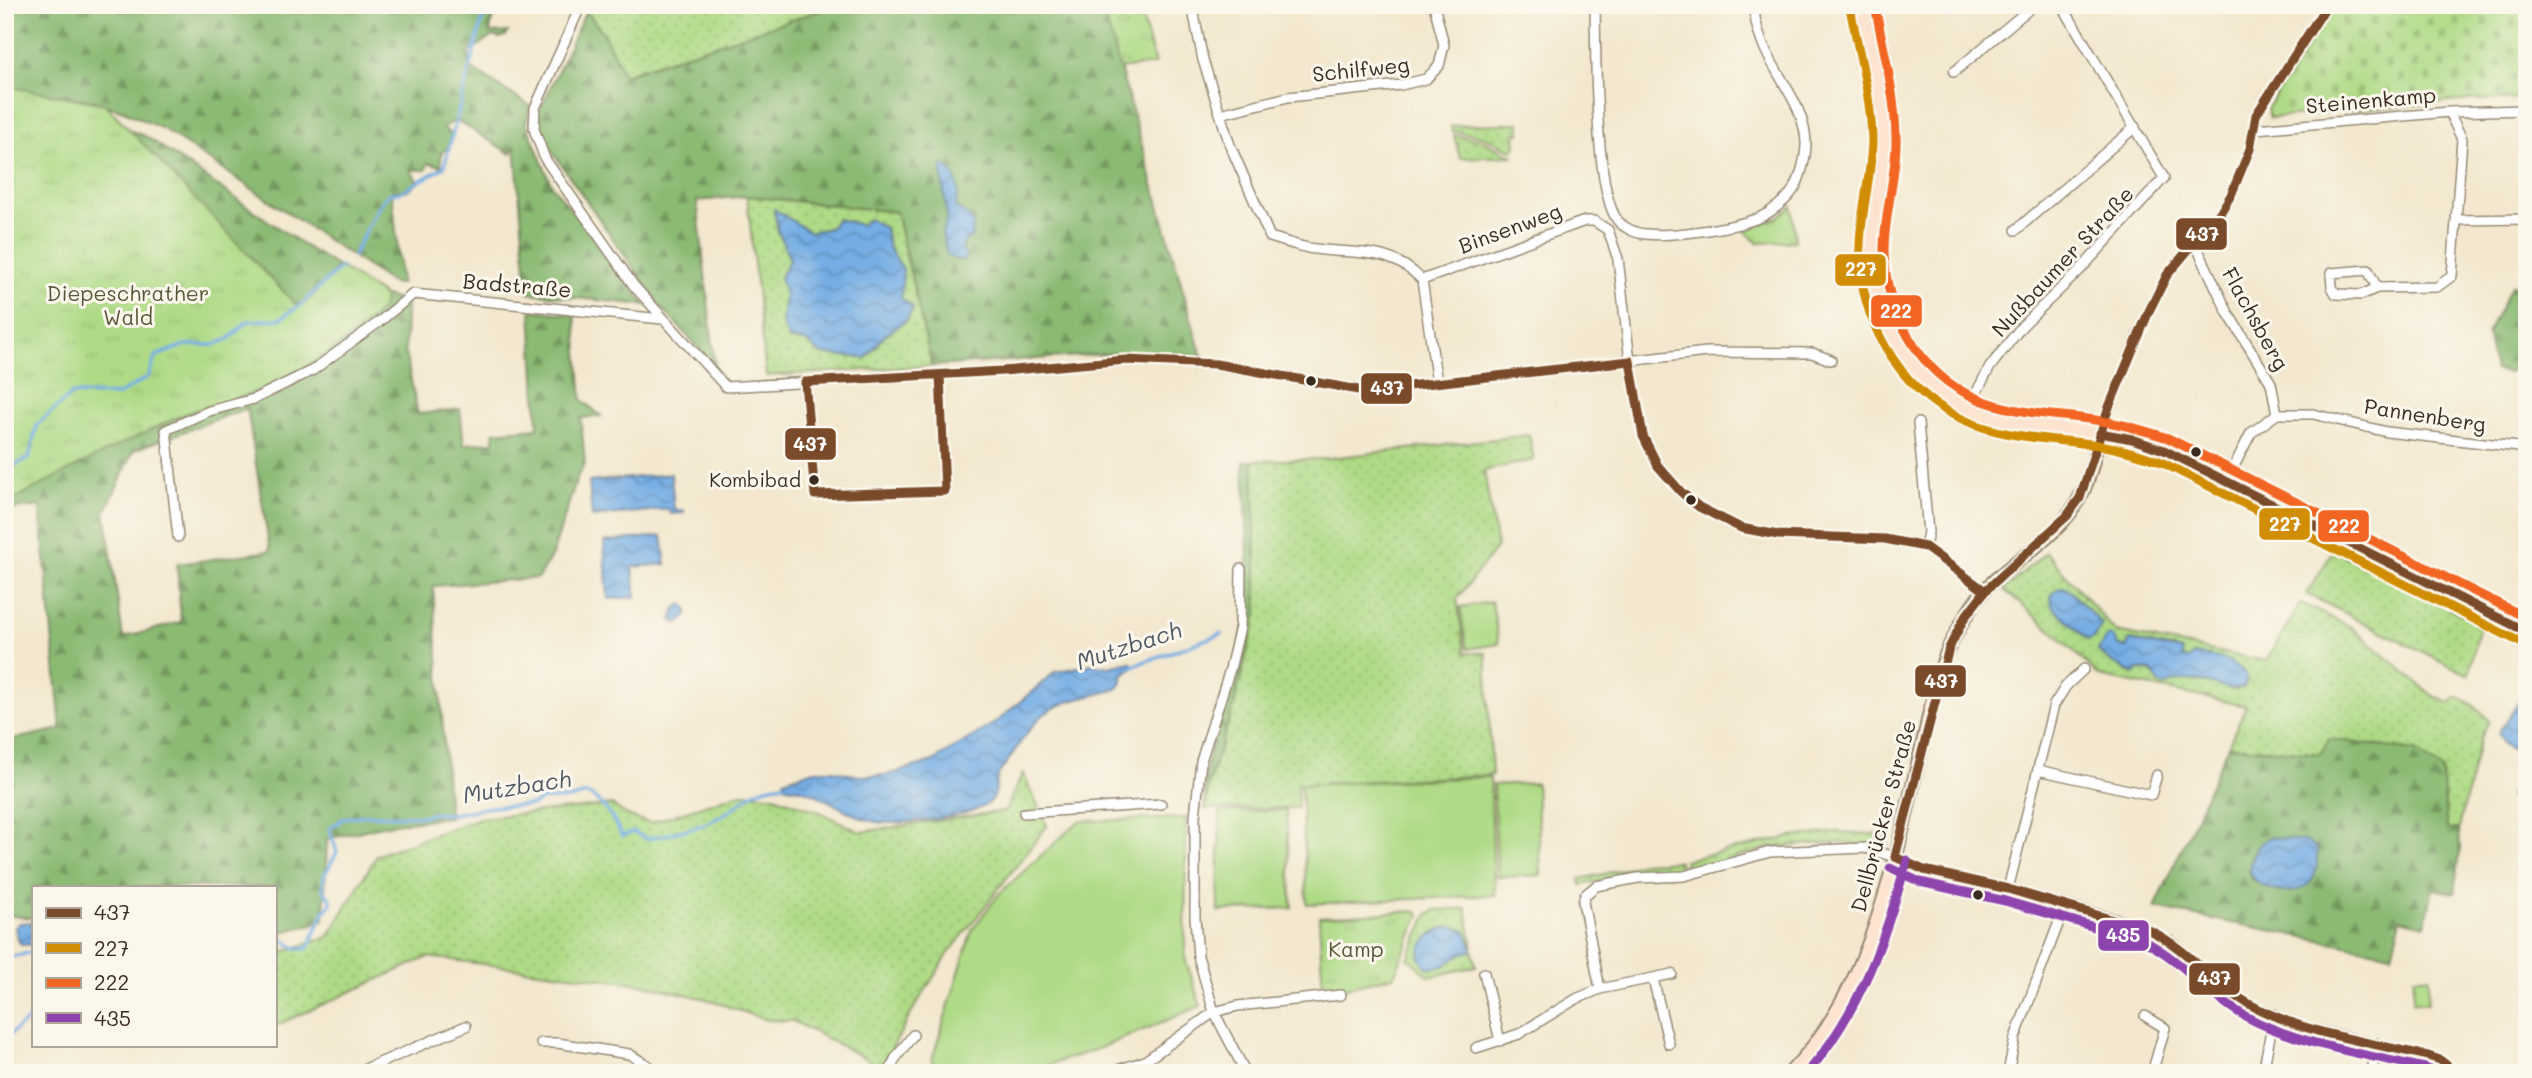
<svg xmlns="http://www.w3.org/2000/svg" width="2532" height="1078" font-family="Mali,sans-serif">
	<style>
		.grass { fill: url(#grass-dots); stroke: #758252; stroke-width: 2; fill-rule: evenodd }
		.forest { fill: url(#forest-firs); stroke: #637248; stroke-width: 2; fill-rule: evenodd }
		.cemetery { fill: url(#cemetery-stones); stroke: #758252; stroke-width: 2 }
		.park { fill: url(#park-tufts); stroke: #758252; stroke-width: 2 }
		.pitch { fill: #afda86; stroke: #758252; stroke-width: 2 }
		.water { fill: url(#water-waves); stroke: #586c81; stroke-width: 2 }
		.lines { fill: none; stroke-linecap: round; stroke-linejoin: round }
		.stream { stroke: #74ade4; stroke-width: 3.5 }
		.minor-casing { stroke: #978976; stroke-width: 12 }
		.secondary-casing { stroke: #978976; stroke-width: 16 }
		.minor { stroke: #fff; stroke-width: 9 }
		.secondary { stroke: #fde4d1; stroke-width: 12 }
		.bus-1-casing { stroke: #fbf7ec; stroke-width: 14 }
		.bus-2-casing { stroke: #fbf7ec; stroke-width: 14 }
		.bus-3-casing { stroke: #fbf7ec; stroke-width: 14 }
		.bus-4-casing { stroke: #fbf7ec; stroke-width: 14 }
		.bus-1 { stroke: #7a4b2a; stroke-width: 9 }
		.bus-2 { stroke: #d18d06; stroke-width: 9 }
		.bus-3 { stroke: #f26522; stroke-width: 9 }
		.bus-4 { stroke: #8e44ad; stroke-width: 9 }
		.bus-dot { fill: #3b2a1e; stroke: #fbf7ec; stroke-width: 2.5 }
		.labels { text-anchor: middle; stroke-width: 6; stroke-linejoin: round; paint-order: stroke }
		.bus-label { font-size: 19px; fill: #3b2a1e; stroke: #fbf7ec; text-anchor: end }
		.street-label { font-size: 21px; fill: #3b2a1e; stroke: #fbf7ec }
		.park-label { font-size: 21px; fill: #585638; stroke: #fbf7ec }
		.water-label { font-size: 23px; font-style: italic; fill: #4f5863; stroke: #fbf7ec }
		.line-badge { stroke: #fbf7ec; stroke-width: 2.5 }
		.badge-label { font-size: 19px; text-anchor: middle; font-weight: bold; fill: #fff }
	</style>
	<defs>
		<pattern id="grass-dots" width="8" height="8" patternUnits="userSpaceOnUse" patternTransform="scale(1.75)"><rect width="8" height="8" fill="#afda86"/><path d="M2 2h.1M6 6h.1" fill="none" stroke="#97bb73" stroke-width="1.8" stroke-linecap="round"/></pattern>
		<pattern id="forest-firs" width="22" height="20" patternUnits="userSpaceOnUse" patternTransform="scale(1.75)"><rect width="22" height="20" fill="#8bba73"/><path d="M5 1l3.5 6h-7zM16 11l3.5 6h-7z" fill="#73975e"/></pattern>
		<pattern id="cemetery-stones" width="16" height="16" patternUnits="userSpaceOnUse" patternTransform="scale(1.75)"><rect width="16" height="16" fill="#afda86"/><path d="M2 7V4a2 2 0 0 1 4 0v3zM10 15v-3a2 2 0 0 1 4 0v3z" fill="#97bb73"/></pattern>
		<pattern id="park-tufts" width="24" height="20" patternUnits="userSpaceOnUse" patternTransform="scale(1.75)"><rect width="24" height="20" fill="#afda86"/><path d="M3 7l-1-3M5 7V3M7 7l1-3M15 17l-1-3M17 17v-4M19 17l1-3" fill="none" stroke="#97bb73"/></pattern>
		<pattern id="water-waves" width="16" height="10" patternUnits="userSpaceOnUse" patternTransform="scale(1.75)"><rect width="16" height="10" fill="#74ade4"/><path d="M0 5q4-4 8 0t8 0" fill="none" stroke="#608db8"/></pattern>
	</defs>
	<rect width="100%" height="100%" fill="#fbf7ec"/>
	<filter id="ink" filterUnits="userSpaceOnUse"><feTurbulence type="fractalNoise" baseFrequency=".0143" numOctaves="2"/><feDisplacementMap in="SourceGraphic" scale="14" xChannelSelector="R" yChannelSelector="G"/><feConvolveMatrix kernelMatrix="1 2 1 2 8 2 1 2 1" color-interpolation-filters="sRGB"/></filter>
	<filter id="wash" filterUnits="userSpaceOnUse"><feTurbulence type="fractalNoise" baseFrequency=".00686" numOctaves="4" result="noise"/><feDisplacementMap in="SourceGraphic" scale="28" xChannelSelector="R" yChannelSelector="G"/><feGaussianBlur stdDeviation="1.57" result="paint"/><feColorMatrix in="noise" values="0 0 0 0 0 0 0 0 0 0 0 0 0 0 0 0 0 1.4 0 .05"/><feComposite in="paint" operator="in"/></filter>
	<g filter="url(#wash)">
		<rect width="100%" height="100%" fill="#f3e8cf"/>
		<path class="grass" d="M587,5h250l-214,70 -20,-42 -18,-23z
			M1520,123v10l-5,1 1,12 -3,5 -29,-14 -32,-6 -1,-5z
			M1454,135l29,6 29,15 -52,2z
			M747,196l149,16 36,154 -166,10zM775,210l35,22 20,-4 7,-9 24,6 28,23 14,21 -2,29 6,22 -23,16 -18,22 -60,-17 -24,-17 3,-31 -5,-16 10,-18 -12,-28z
			M1529,435l5,25 -50,11 13,76 -40,52 8,54h21l6,122 -195,10 1,23 -93,1 3,-24 26,-81 23,-91 -4,-152 68,-2z
			M2333,550l147,74 -11,51 -162,-81z
			M2046,552l70,80 150,29 35,-58 50,24 81,68 17,8 9,-6c13,6 22,12 31,24l-9,17 -21,91h-12l-5,-59 -120,-16 -94,-8 18,-40 -147,-30 -41,-40 -54,-46zM2131,640l44,9 8,9 5,1 6,-5 31,5 20,13 -8,18 -25,-7 -25,-4 -28,5c-6,-16 -15,-15 -31,-12l-6,-6 -10,-3 5,-18 9,3z
			M1023,773l24,53 -98,127 -35,55 -32,59 -89,-46 -26,-1 -61,-21 -65,-15 -213,-27 -153,69v-72l53,-17 49,-82 103,-37 132,-13 18,12 20,6 91,-30 30,2 47,16 42,21 145,-21z
			M1837,832l51,3 -2,11 -7,2 -33,-6 -74,5 -86,25 -2,-12 106,-23z
			M1679,861l2,11 -41,2 -59,11 -1,-6 42,-9 19,-7z
			M1466,908l7,39 -16,-20c-24,-1 -31,10 -37,31l7,9c21,4 28,-17 46,-16l3,15 -46,11 -22,-19 20,-44 8,-4z"/>
		<path class="forest" d="M5,5h489l-4,28 18,-1 -2,4 -7,2 -6,-2 -24,16v15l61,39 -4,17 25,61 95,121 -118,-12 -13,-147 -4,8 -55,-34 -13,8 8,6c0,9 -2,15 -10,19v13l-13,-3 -2,7h-15l7,13 -12,8 -14,-1 9,94 -9,-1 -229,-154 -37,-17 -35,-12 -86,-13z
			M837,5h265l100,352 -49,-6 -221,15 -36,-154 -149,-16 -50,5 18,165 -55,-60 -121,-173 -1,-19 48,-103 17,22 21,42z
			M5,102l79,11 63,24 153,106 85,53 21,6 -1,50 13,62 42,-5 4,35 30,-2v-10l44,-4 -7,-118 44,5 7,85 19,16 -20,2 4,47 -7,10 -26,80 -14,23 -105,8 16,231 -63,8 -59,14 -3,82 -49,13v-47h-242v31l-28,-3v-174l56,-12 -21,-223 -26,3 -9,9zM247,408l23,143 -93,13 4,58 -58,16 -18,-126 29,-62z
			M2512,285l15,5v61l-18,22 -14,-3 -8,-36z
			M1244,461h9l4,152 -23,91 -26,81 -3,24c0,-10 -2,-21 0,-32 7,-51 30,-99 39,-150 8,-54 2,-112 0,-166z
			M2329,739l87,12 26,19 5,59h12l1,22 -5,42 -22,-4 -8,36 -24,-6 -9,35 -237,-46 73,-162 93,8zM2305,841l12,7 -46,41 -19,-10 -3,-9z"/>
		<path class="cemetery" d="M2335,5h192v94l-58,1 -199,18 -3,-9z"/>
		<path class="park" d="M1102,5h37l16,59 -35,5z
			M5,86l100,18 193,203c18,-9 27,-29 43,-39l39,25 4,5 -2,11c-37,35 -82,66 -129,84 -29,10 -59,15 -86,29 -55,26 -108,53 -162,82z
			M1792,206l3,35 -37,2 -13,-12 33,-14z
			M1417,911l3,3 -26,62 -71,17 -4,-76z
			M2414,977h15l-1,26 -15,-1z"/>
		<path class="pitch" d="M1492,602l7,42 -32,5 -7,-42z
			M1490,777l5,118 -188,9 -6,-119z
			M1536,783l5,92 -43,2 -5,-92z
			M1286,810l6,98 -74,3 2,-99z
			M1186,818l-1,140 16,48 -101,42 -75,25h-87l-6,-13 40,-130 27,-36 80,-73z"/>
		<path class="water" d="M943,164c15,9 18,27 12,43 17,12 21,9 16,31l-5,1 -4,10 4,7 -3,5 -15,-4 -6,-24c11,-19 -4,-50 1,-69z
			M774,209l36,23 20,-4 7,-9 24,6 8,-6 16,9 4,20 14,21 -2,29 12,9 -6,13 -23,16 -18,22 -46,-4 -14,-13 -16,-1 -8,-16 3,-30 -5,-17 10,-18 -12,-28z
			M671,474l3,36h10v3l-13,1 -3,-5 -76,8 -3,-35z
			M662,536l4,28 -33,3 3,30 -28,2 -4,-57z
			M2064,587l6,4 32,33 -8,14 -6,2 -36,-34 -1,-10 6,-7z
			M683,604l4,4 1,5 -7,9 -5,1 -4,-3 3,-11z
			M2110,635l5,4 2,6 9,3 4,-8 52,11 1,7 5,1 6,-5 31,5 20,13 2,8 -3,7c-18,8 -50,-18 -80,-1l-4,-2c-9,-11 -4,-15 -22,-14l-3,4 -23,-11 -14,-13 7,-11z
			M1130,662l4,4 -12,11v6l-5,6c-22,7 -52,10 -71,24 -17,12 -33,42 -46,59 -7,9 -1,23 -10,30 -18,15 -75,20 -99,21 -42,1 -67,-35 -105,-36l-2,-7 31,-10h17l27,6 28,-1 46,-14 63,-39 59,-50 37,-8 17,3z
			M2527,699v12l-12,17 7,6 -4,7 6,4 3,-4 -1,62 -17,-7c12,-13 16,-23 14,-40l-19,-11 -6,-12 22,-33z
			M2269,837l36,4 12,7c0,11 1,23 -5,32 -13,22 -67,11 -62,-17 3,-12 9,-19 19,-26z
			M33,922v22l-10,1 -4,-3 -4,-14 4,-5z
			M1452,926l14,5 7,20c-19,-1 -22,21 -46,16l-7,-9c-1,-18 15,-29 32,-32z"/>
		<g class="lines">
			<path class="stream" d="M353,256c12,-22 20,-45 36,-63h10l45,-26 42,-162
				M5,470l24,-12 8,-33 35,-31 46,1 30,-18 8,-21 29,-11h29l15,-6 19,-18 32,-2 23,-16 38,-36
				M1130,667l91,-33
				M275,934c13,6 17,18 33,14l16,-36 7,-8v-5l-8,-9 1,-14 13,-24 -8,-23 15,-11 24,-3 54,1 13,-3 17,1 39,-7 41,-2 11,-6h25l19,-5c17,8 27,25 35,42l12,-4 13,7c24,-6 52,-10 74,-23 28,-16 30,-31 68,-32
				M5,958l28,-6
				M5,1033l4,2 24,-19"/>
		</g>
	</g>
	<g filter="url(#ink)">
		<g class="lines">
			<g class="minor-casing">
				<path id="minor" d="M581,5l-46,103 -1,21 11,30 89,127 92,101 277,-16 123,-11 90,4 148,27 343,-39 105,1 19,7
					M1192,5l11,55 27,85 40,92c13,4 25,8 38,11 44,8 80,-4 114,32l15,103
					M1595,5c1,42 -1,187 23,216 6,7 19,13 28,13 26,3 105,-7 125,-23 7,-5 18,-14 23,-22 7,-11 12,-33 12,-46 -1,-35 -26,-62 -40,-92 -7,-13 -11,-31 -13,-46
					M1954,72l80,-67
					M1220,114l68,-17 113,-12 25,-6 13,-13 5,-21 -10,-40
					M2255,129l194,-17 78,-2
					M2456,220l71,-1
					M2016,230l119,-103
					M2194,241l34,72 43,70 6,31
					M1422,280l163,-59h9l14,9 10,29 12,102 13,75 15,30 32,35 35,20 16,7 37,7 107,4 40,8 60,44
					M2377,288l-16,7 -25,-1 -4,-7 -1,-14 37,-3 9,18 60,-1 15,-11 10,-137 -13,-27
					M1968,408l22,-41 32,-41 59,-57 83,-91 -102,-173
					M2277,414h36l74,18 140,16
					M1918,423l10,109 -3,15
					M2100,433l38,-99 29,-59 55,-65 9,-15 19,-46 6,-34 71,-110
					M2226,482l25,-49 26,-19
					M178,537l-12,-107 43,-19 45,-12 59,-29 66,-48 34,-28 249,25
					M1241,569l-1,58 -10,42 -29,92 -6,55v102l3,38 16,56 32,61
					M2038,770l113,25 6,-20
					M1024,813l137,-9
					M2008,889l46,-184 12,-19 18,-17
					M1484,973l16,68
					M1672,974l-72,15 -17,-87 2,-7 11,-9 42,-8 46,-2 86,-24 95,-4 30,9 29,13 84,19 115,32 48,20 62,52 18,12 50,21 127,30 12,4 17,13
					M1653,979l16,65
					M2145,1016l20,12 -13,45
					M541,1043h16l72,11 20,12 2,7
					M1476,1048l43,-14 57,-35 24,-10
					M356,1073l110,-47
					M889,1073l6,-14 18,-24
					M1109,1073l36,-12 69,-49 24,-6 103,-11
					M2008,1073l7,-35 50,-132
					M2263,1073l11,-59
					M2372,1073l4,-30"/>
			</g>
			<g class="secondary-casing">
				<path id="secondary" d="M1862,5c8,43 20,88 22,132 1,37 -11,73 -12,111 -2,64 36,133 95,160 49,22 100,17 151,28 16,3 31,9 46,14l363,182
					M1790,1073c83,-84 105,-215 132,-326 8,-33 14,-71 28,-102 10,-19 20,-38 34,-54 29,-32 74,-53 95,-92 11,-19 15,-44 21,-66"/>
			</g>
			<use href="#minor" class="minor"/>
			<use href="#secondary" class="secondary"/>
			<g class="bus-1-casing">
				<path id="bus-1" d="M2327,5l-71,110 -6,34 -19,46 -9,15 -55,65 -18,36 -40,96 -29,91 -13,18 -82,75 -20,26 -16,31 -54,209 29,13 84,19 143,42c38,19 63,54 100,74 54,29 118,37 177,51l12,4 17,13
					M1630,361l13,75 15,30 23,26 18,15 42,21 37,7 107,4 40,8 60,44
					M940,375l5,116 -130,4 -10,-113 198,-11 123,-11 90,4 148,27 266,-30
					M2100,433l32,6 32,11 363,182"/>
			</g>
			<g class="bus-2-casing">
				<path id="bus-2" d="M1850,7c8,44 21,88 22,132 0,35 -11,70 -12,106 -3,70 37,144 102,174 42,20 90,19 136,26 21,3 41,9 61,16l363,182"/>
			</g>
			<g class="bus-3-casing">
				<path id="bus-3" d="M1875,5c8,44 20,87 21,132 1,37 -11,73 -12,111 0,60 34,126 92,150 40,17 83,16 125,23 23,3 45,10 67,17l359,180"/>
			</g>
			<g class="bus-4-casing">
				<path id="bus-4" d="M1890,868l30,14 85,19 141,41c37,19 63,54 99,74 54,29 120,38 180,52l12,5
					M1807,1073c53,-61 79,-136 100,-213"/>
			</g>
			<use href="#bus-1" class="bus-1"/>
			<use href="#bus-2" class="bus-2"/>
			<use href="#bus-3" class="bus-3"/>
			<use href="#bus-4" class="bus-4"/>
		</g>
	</g>
	<g class="bus-dot">
		<circle cx="1311" cy="381" r="6"/>
		<circle cx="2196" cy="452" r="6"/>
		<circle cx="814" cy="480" r="6"/>
		<circle cx="1691" cy="500" r="6"/>
		<circle cx="1978" cy="895" r="6"/>
	</g>
	<g class="labels">
		<g class="bus-label">
			<text x="801" y="487">Kombibad</text>
		</g>
		<g class="street-label">
			<text transform="translate(1361 70) rotate(-6)" y="7">Schilfweg</text>
			<text transform="translate(2371 101) rotate(-5)" y="7">Steinenkamp</text>
			<text transform="translate(1510 229) rotate(-20)" y="7">Binsenweg</text>
			<text transform="translate(2063 262) rotate(-47)" y="7">Nußbaumer Straße</text>
			<text transform="translate(517 286) rotate(5)" y="7">Badstraße</text>
			<text transform="translate(2255 319) rotate(61)" y="7">Flachsberg</text>
			<text transform="translate(2425 416) rotate(9)" y="7">Pannenberg</text>
			<text transform="translate(1884 816) rotate(-75)" y="7">Dellbrücker Straße</text>
		</g>
		<g class="park-label">
			<text x="128" y="301">Diepeschrather<tspan x="128" dy="24">Wald</tspan></text>
			<text x="1356" y="957">Kamp</text>
		</g>
		<g class="water-label">
			<text transform="translate(1129 646) rotate(-18)" y="8">Mutzbach</text>
			<text transform="translate(517 787) rotate(-9)" y="8">Mutzbach</text>
		</g>
	</g>
	<g class="line-badge">
		<rect x="2175" y="217" width="53" height="34" rx="7" fill="#7a4b2a"/>
		<rect x="1834" y="253" width="53" height="34" rx="7" fill="#d18d06"/>
		<rect x="1870" y="294" width="53" height="34" rx="7" fill="#f26522"/>
		<rect x="1360" y="372" width="53" height="33" rx="7" fill="#7a4b2a"/>
		<rect x="784" y="427" width="53" height="34" rx="7" fill="#7a4b2a"/>
		<rect x="2258" y="507" width="53" height="34" rx="7" fill="#d18d06"/>
		<rect x="2317" y="509" width="53" height="34" rx="7" fill="#f26522"/>
		<rect x="1914" y="664" width="53" height="34" rx="7" fill="#7a4b2a"/>
		<rect x="2097" y="919" width="53" height="33" rx="7" fill="#8e44ad"/>
		<rect x="2188" y="962" width="53" height="34" rx="7" fill="#7a4b2a"/>
	</g>
	<g class="badge-label">
		<text x="2202" y="241">437</text>
		<text x="1861" y="276">227</text>
		<text x="1896" y="318">222</text>
		<text x="1387" y="395">437</text>
		<text x="810" y="451">437</text>
		<text x="2285" y="531">227</text>
		<text x="2344" y="533">222</text>
		<text x="1941" y="688">437</text>
		<text x="2123" y="942">435</text>
		<text x="2214" y="985">437</text>
	</g>
	<rect width="2532" height="1078" fill="none" stroke="#fbf7ec" stroke-width="28"/>
	<rect x="32" y="886" width="245" height="161" fill="#fbf7ec" stroke="#aea59a" stroke-width="2"/>
	<rect x="46" y="908" width="35" height="10" fill="#7a4b2a" stroke="#aea59a" stroke-width="2"/>
	<text x="94" y="920" font-size="21" fill="#3b2a1e">437</text>
	<rect x="46" y="943" width="35" height="10" fill="#d18d06" stroke="#aea59a" stroke-width="2"/>
	<text x="94" y="956" font-size="21" fill="#3b2a1e">227</text>
	<rect x="46" y="978" width="35" height="10" fill="#f26522" stroke="#aea59a" stroke-width="2"/>
	<text x="94" y="990" font-size="21" fill="#3b2a1e">222</text>
	<rect x="46" y="1013" width="35" height="10" fill="#8e44ad" stroke="#aea59a" stroke-width="2"/>
	<text x="94" y="1026" font-size="21" fill="#3b2a1e">435</text>
</svg>
